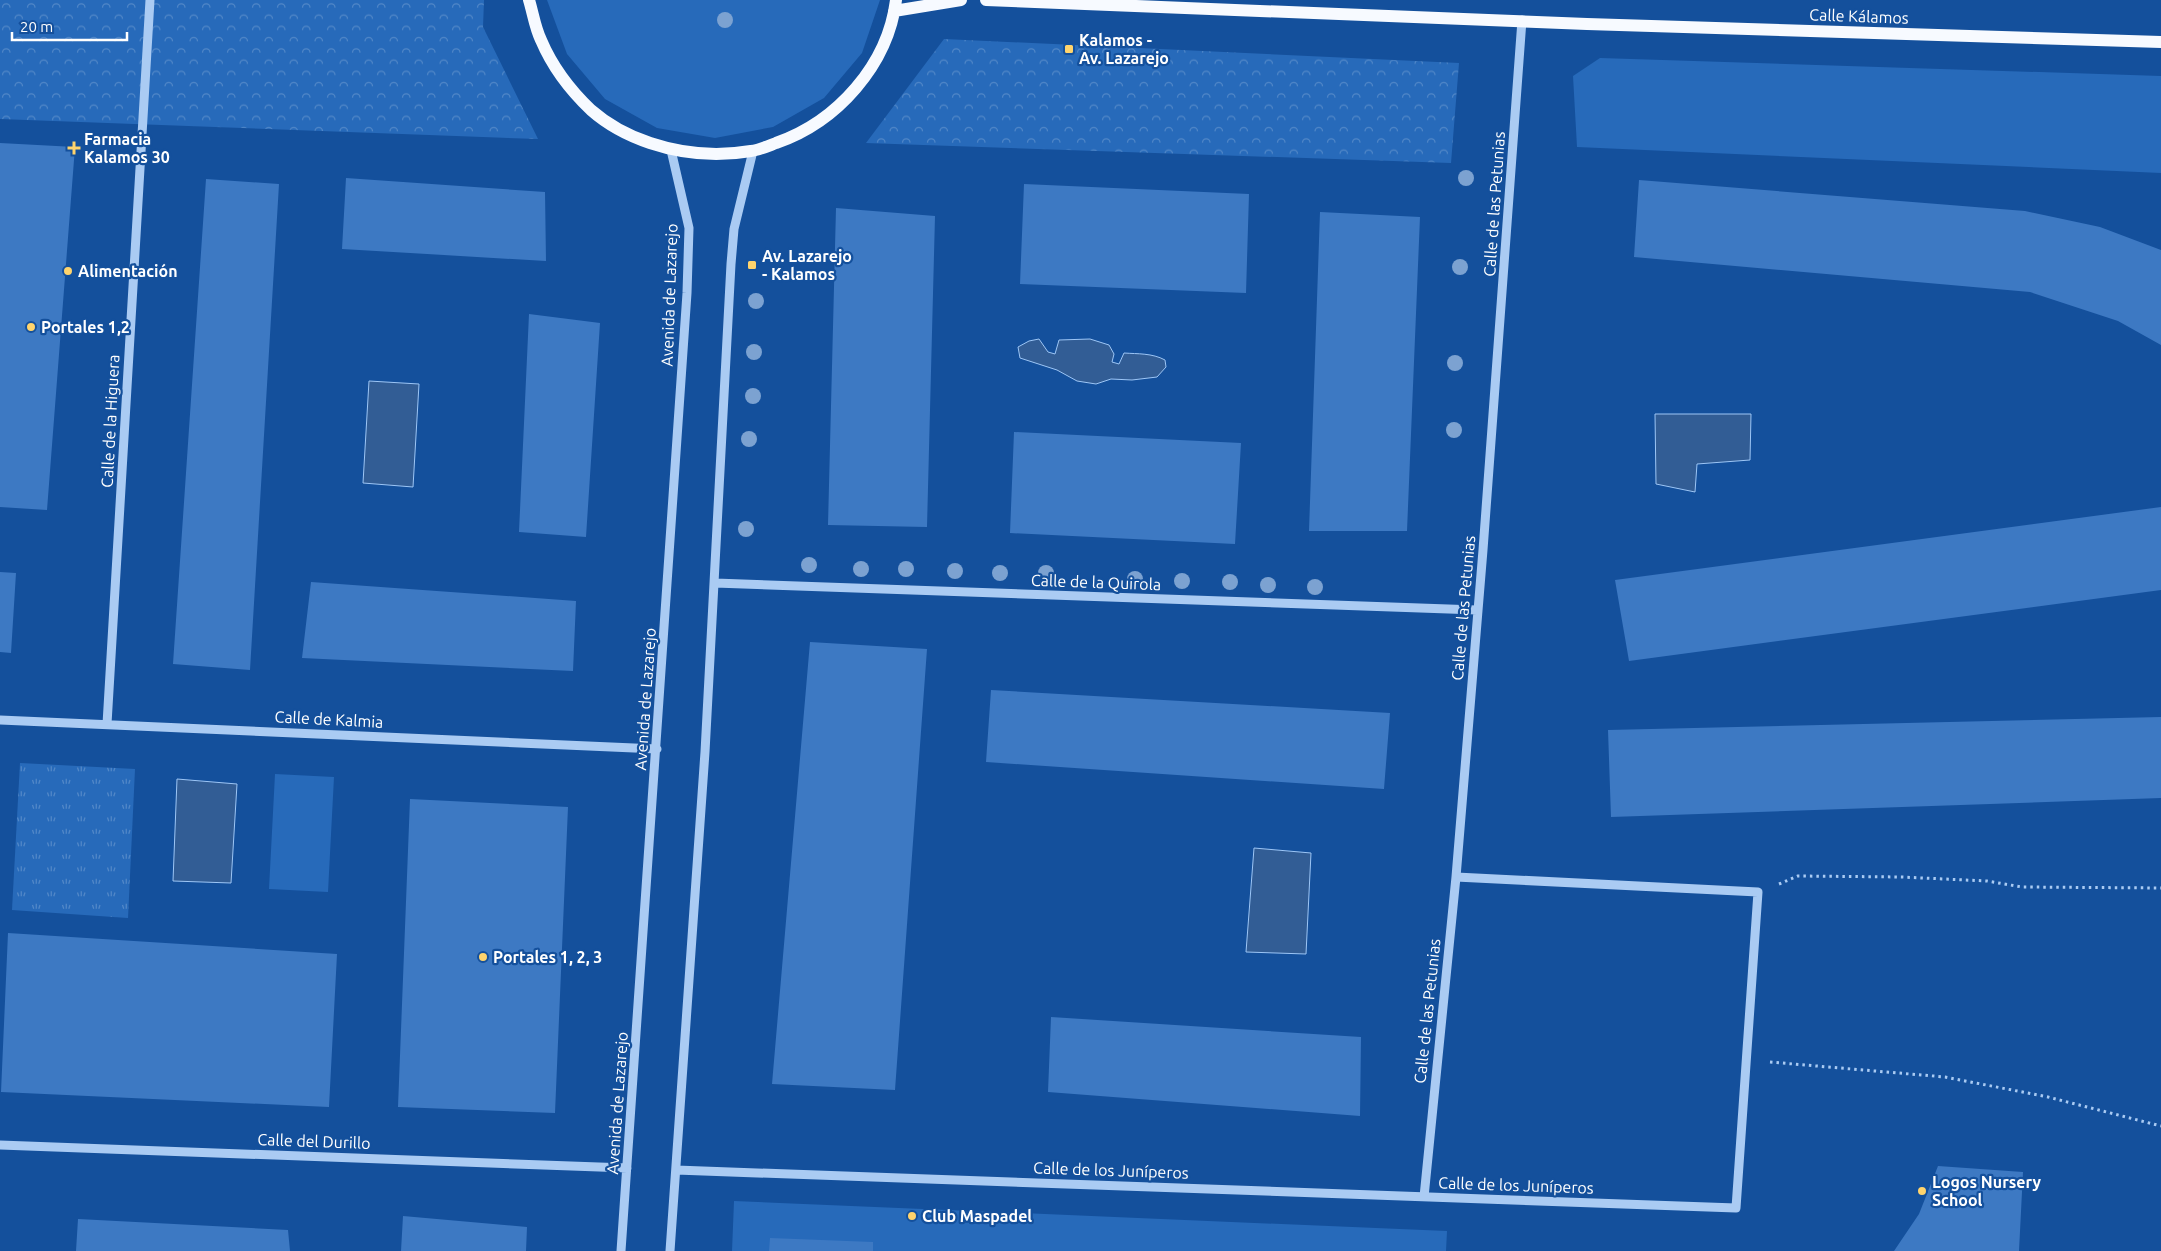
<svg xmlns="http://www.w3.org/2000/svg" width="2161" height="1251" font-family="Ubuntu,sans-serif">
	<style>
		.grass { fill: url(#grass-tufts) }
		.park { fill: url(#park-crowns) }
		.garden { fill: #276aba }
		.water { fill: #325d95; stroke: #9dc6f6 }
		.building { fill: #3d79c3 }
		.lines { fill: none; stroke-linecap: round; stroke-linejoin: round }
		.path { stroke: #aacbf3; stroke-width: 3; stroke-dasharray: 2.5 4; stroke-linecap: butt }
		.minor { stroke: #aacbf3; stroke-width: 9 }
		.major { stroke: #f7faff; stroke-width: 12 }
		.tree { fill: #7ca2d1 }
		.poi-dot { fill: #ffd46d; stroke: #14509c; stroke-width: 2 }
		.labels { text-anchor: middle; stroke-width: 4.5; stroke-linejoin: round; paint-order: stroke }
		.street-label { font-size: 16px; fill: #fff; stroke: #14509c }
		.poi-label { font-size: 16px; font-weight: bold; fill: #fff; stroke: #14509c; text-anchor: start }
	</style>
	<defs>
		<pattern id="grass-tufts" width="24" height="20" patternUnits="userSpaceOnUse" patternTransform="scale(1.25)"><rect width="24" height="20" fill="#276aba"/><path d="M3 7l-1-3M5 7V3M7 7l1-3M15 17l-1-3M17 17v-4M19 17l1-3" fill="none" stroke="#5288c8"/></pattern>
		<pattern id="park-crowns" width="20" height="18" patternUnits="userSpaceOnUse" patternTransform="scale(1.25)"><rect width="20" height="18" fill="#276aba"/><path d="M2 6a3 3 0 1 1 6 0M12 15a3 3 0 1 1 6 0" fill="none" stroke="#5288c8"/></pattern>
	</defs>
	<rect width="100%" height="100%" fill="#14509c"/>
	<path class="grass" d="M20,763l115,6 -7,149 -116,-8z"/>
	<path class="park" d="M0,0h484l-1,27 55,112 -538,-20z
		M944,39l515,24 -8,100 -585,-20z"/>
	<path class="garden" d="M547,0h333l-18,53 -38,45 -51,29 -58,11 -58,-10 -52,-29 -38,-45z
		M1600,58l561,18v97l-584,-26 -4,-71z
		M275,774l59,3 -6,115 -59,-3z
		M734,1201l713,30 -1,20h-714z"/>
	<path class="water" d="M1039,339l9,13 7,2 4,-14 31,-1 19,6 5,9 -2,8 7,2 5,-11c14,1 28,0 41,7l1,7 -9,10 -25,3 -21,-1 -15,5 -19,-3 -20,-11 -37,-12 -2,-11 11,-6z
		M369,381l50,3 -6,103 -50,-4z
		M1655,414h96l-1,46 -53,4 -2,28 -39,-8z
		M177,779l60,5 -6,99 -58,-2z
		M1254,848l57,5 -5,101 -60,-2z"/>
	<path class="building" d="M0,143l75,4 -28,363 -47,-3z
		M346,178l199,14 1,69 -204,-12z
		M206,179l73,5 -29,486 -77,-6z
		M1639,180l386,31 75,16 61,23v95l-43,-24 -88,-29 -396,-35z
		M1024,184l225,10 -3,99 -226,-9z
		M836,208l99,8 -8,311 -99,-2z
		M1320,212l100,5 -13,314h-98z
		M529,314l71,9 -14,214 -67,-5z
		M1014,432l227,11 -6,101 -225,-11z
		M2161,507v83l-532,71 -14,-81z
		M0,572l16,1 -5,80 -11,-1z
		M311,582l265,19 -3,70 -271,-13z
		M810,642l117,7 -32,441 -123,-6z
		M991,690l399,23 -6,76 -398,-27z
		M2161,717v81l-550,19 -3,-87z
		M410,799l158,8 -13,306 -157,-6z
		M8,933l329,21 -8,153 -328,-15z
		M1051,1017l310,20 -1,79 -312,-24z
		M1938,1166l85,6 -4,79h-125l25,-37z
		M403,1216l124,11 -1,24h-125z
		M78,1219l210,11 2,21h-214z
		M770,1238l103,4v9h-104z"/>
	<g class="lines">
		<path class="path" d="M1779,884l19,-8 103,1 86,4 35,6 139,1
			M1770,1062l175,15 103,20 113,29"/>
		<path class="minor" d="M715,583l762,27
			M0,720l657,29
			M107,724l43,-724
			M0,1145l627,23
			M676,1170l1060,38 22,-316 -302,-15
			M1424,1197l32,-320 27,-327 39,-530
			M621,1251l66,-958 2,-65 -18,-78
			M670,1251l35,-499 26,-488 3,-35 19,-78"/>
		<path class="major" d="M529,0c4,13 6,28 12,40 11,26 30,51 50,70 17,15 38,26 59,33 33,11 66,14 101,8 8,-1 17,-5 25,-8 61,-21 112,-78 120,-143
			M986,0l601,24 574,18
			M894,11l67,-11"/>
	</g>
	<g class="tree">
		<circle cx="725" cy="20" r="8"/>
		<circle cx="1466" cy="178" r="8"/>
		<circle cx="1460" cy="267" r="8"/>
		<circle cx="756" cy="301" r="8"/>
		<circle cx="754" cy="352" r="8"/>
		<circle cx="1455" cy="363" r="8"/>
		<circle cx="753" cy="396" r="8"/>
		<circle cx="1454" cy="430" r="8"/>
		<circle cx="749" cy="439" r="8"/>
		<circle cx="746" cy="529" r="8"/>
		<circle cx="809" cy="565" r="8"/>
		<circle cx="861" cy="569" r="8"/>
		<circle cx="906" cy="569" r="8"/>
		<circle cx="955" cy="571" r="8"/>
		<circle cx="1000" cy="573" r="8"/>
		<circle cx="1046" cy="573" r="8"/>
		<circle cx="1135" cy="579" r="8"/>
		<circle cx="1182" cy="581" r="8"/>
		<circle cx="1230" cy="582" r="8"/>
		<circle cx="1268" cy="585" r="8"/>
		<circle cx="1315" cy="587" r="8"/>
	</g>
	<g class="poi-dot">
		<rect x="1064" y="44" width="10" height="10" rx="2.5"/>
		<path d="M71.5 140.5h5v5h5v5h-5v5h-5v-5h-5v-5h5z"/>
		<rect x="747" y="260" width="10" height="10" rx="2.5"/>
		<circle cx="68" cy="271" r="5"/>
		<circle cx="31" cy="327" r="5"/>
		<circle cx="483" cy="957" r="5"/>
		<circle cx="1922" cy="1191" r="5"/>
		<circle cx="912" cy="1216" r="5"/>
	</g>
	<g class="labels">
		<g class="street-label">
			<text transform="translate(1859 16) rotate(2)" y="6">Calle Kálamos</text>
			<text transform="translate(1494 204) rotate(-86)" y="6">Calle de las Petunias</text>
			<text transform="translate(669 295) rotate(-88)" y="6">Avenida de Lazarejo</text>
			<text transform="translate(110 421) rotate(-87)" y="6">Calle de la Higuera</text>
			<text transform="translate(1096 582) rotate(2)" y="6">Calle de la Quirola</text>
			<text transform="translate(1463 608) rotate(-85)" y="6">Calle de las Petunias</text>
			<text transform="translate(645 699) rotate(-86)" y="6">Avenida de Lazarejo</text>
			<text transform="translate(329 719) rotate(3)" y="6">Calle de Kalmia</text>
			<text transform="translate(1427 1011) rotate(-84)" y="6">Calle de las Petunias</text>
			<text transform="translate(617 1103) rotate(-86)" y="6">Avenida de Lazarejo</text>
			<text transform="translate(314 1141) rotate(2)" y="6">Calle del Durillo</text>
			<text transform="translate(1111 1170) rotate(2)" y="6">Calle de los Juníperos</text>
			<text transform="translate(1516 1185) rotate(2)" y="6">Calle de los Juníperos</text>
		</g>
		<g class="poi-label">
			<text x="1079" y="46">Kalamos -<tspan x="1079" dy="18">Av. Lazarejo</tspan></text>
			<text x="84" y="145">Farmacia<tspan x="84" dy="18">Kalamos 30</tspan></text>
			<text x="762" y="262">Av. Lazarejo<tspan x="762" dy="18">- Kalamos</tspan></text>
			<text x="78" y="277">Alimentación</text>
			<text x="41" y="333">Portales 1,2</text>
			<text x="493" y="963">Portales 1, 2, 3</text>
			<text x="1932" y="1188">Logos Nursery<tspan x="1932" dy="18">School</tspan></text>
			<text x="922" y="1222">Club Maspadel</text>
		</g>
	</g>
	<path d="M12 32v8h115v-8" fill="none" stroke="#ffffff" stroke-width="2.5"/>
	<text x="20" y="32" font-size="15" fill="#ffffff" stroke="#14509c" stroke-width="4" paint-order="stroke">20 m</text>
</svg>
